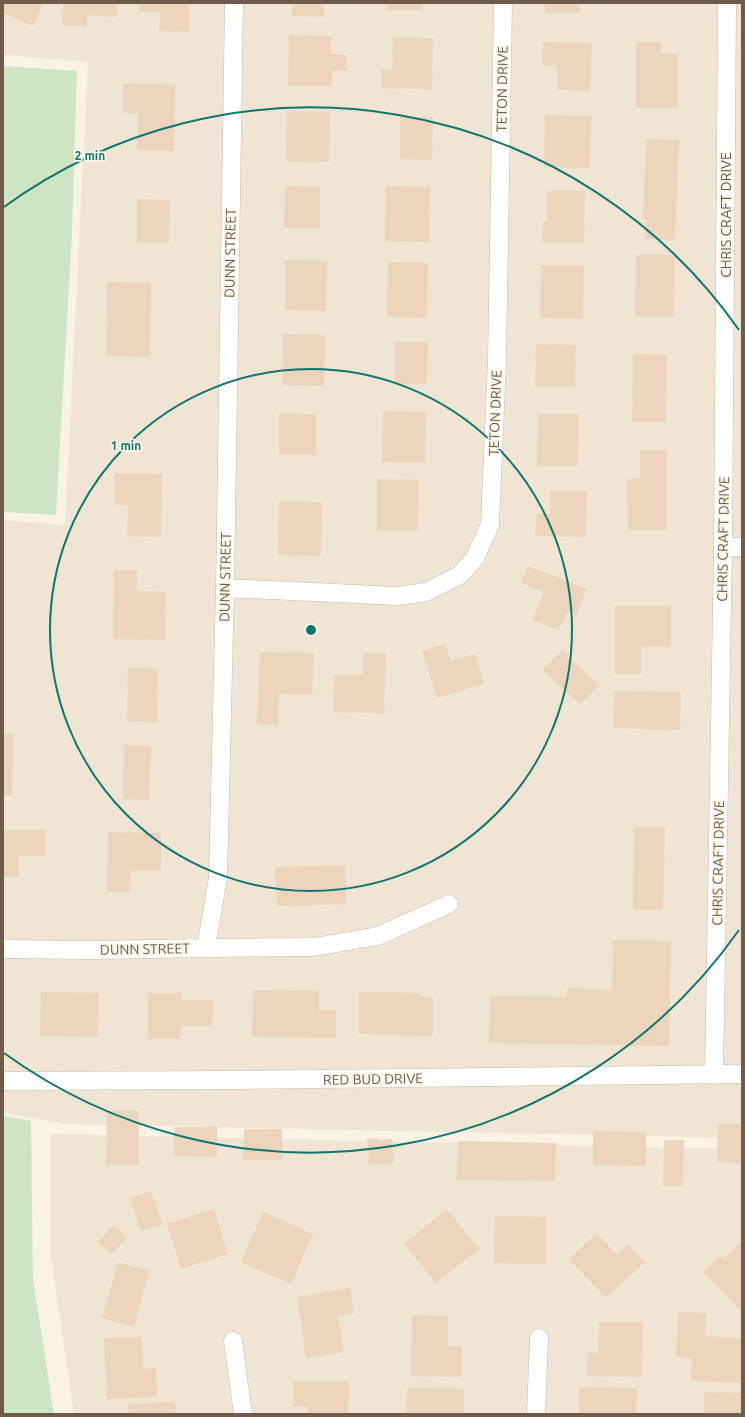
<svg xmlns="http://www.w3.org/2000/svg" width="745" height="1417" font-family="Ubuntu,sans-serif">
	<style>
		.residential { fill: #f0e5d2 }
		.green { fill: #cee5c3 }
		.building { fill: #ecd4bd }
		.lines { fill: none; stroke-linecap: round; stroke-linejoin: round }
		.minor-casing { stroke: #c9bbab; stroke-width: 19 }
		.minor { stroke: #fff; stroke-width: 18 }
		.ring { fill: none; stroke: #0f766e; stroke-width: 2 }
		.labels { text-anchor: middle; stroke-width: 3.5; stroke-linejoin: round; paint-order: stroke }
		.street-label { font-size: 14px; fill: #6f5b4c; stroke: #fdf7e9 }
		.centre { fill: #0f766e; stroke: #fdf7e9; stroke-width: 2 }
		.ring-label { font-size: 12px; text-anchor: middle; font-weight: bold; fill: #0f766e; stroke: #fdf7e9; stroke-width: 3.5; stroke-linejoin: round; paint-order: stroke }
	</style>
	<rect width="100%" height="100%" fill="#faf3e3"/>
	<path class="residential" d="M3,3h739v1135l-676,-14 -63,-11v-593l62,5 23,-463 -85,-7z
		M51,1134l691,15v265h-668l-23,-157z"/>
	<path class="green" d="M3,66l74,5 -5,161 -16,283 -53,-3z
		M3,1116l28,5 2,158 21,135h-51z"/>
	<path class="building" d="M3,3h40l-10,23 -30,-13z
		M63,3h54v14l-30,-2v11l-25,-1z
		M139,3h50v29l-30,-1 1,-19h-21z
		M292,3h32v14l-32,-1z
		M387,3h35v7h-35z
		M545,3h35v10h-35z
		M289,35l42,1v18l16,1v16h-15v15h-44z
		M393,37l40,1 -1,51 -51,-1v-19l11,1z
		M543,42l49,1 -2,48 -33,-1v-25h-15z
		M636,42h25v11l17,1v54h-42z
		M123,83l52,2 -1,66 -37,-1 1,-37h-15z
		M287,111l43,1 -1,50 -43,-1z
		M545,115l46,1 -1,52 -46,-1z
		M400,117h33l-1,43 -32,-1z
		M646,139l33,1 -4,100 -30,-1 1,-20h-3z
		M285,186l35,1v41h-36z
		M386,186l44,1 -1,55 -44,-1z
		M547,191h38l-1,52h-42l1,-22h4z
		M137,199l33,1 -1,43h-32z
		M636,255h39l-1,62h-39z
		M285,260l42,1 -1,50 -41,-1z
		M388,262l40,1 -1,55 -40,-1z
		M541,265h43l-1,54 -43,-1z
		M107,282l44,1 -1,74 -44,-1z
		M283,334l42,1 -1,51 -42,-1z
		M395,342h33l-1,42h-32z
		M536,344l40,1 -1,42h-40z
		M633,354l34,1 -1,67h-34z
		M383,411l43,1 -1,51 -43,-1z
		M279,413l37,1v41h-37z
		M538,414h41l-1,52h-41z
		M640,450h27v80h-39l-1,-51h13z
		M115,473l47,1 -1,63 -34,-1 1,-31h-13z
		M377,479l42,1 -1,51h-41z
		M550,491h37l-1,46 -51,-1 1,-22h14z
		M279,501l43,1 -1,54 -43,-1z
		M528,566l59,23 -11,27 -9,-4 -8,18 -27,-10 12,-28 -23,-9z
		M114,570h23v21l29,1 -1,48 -52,-1z
		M615,606h56v41h-30v27h-26z
		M445,644l6,17 24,-7 9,30 -47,14 -15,-47z
		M562,650l37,35 -19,20 -37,-35z
		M260,652l54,1 -2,42 -33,-1 -1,31 -21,-1z
		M363,653h23l-2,60 -51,-1 1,-37h29z
		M128,668l30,1 -1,53 -30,-1z
		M614,691l67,1 -1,38 -67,-2z
		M3,734h10l-1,62h-9z
		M124,745l27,1 -2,54 -26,-1z
		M634,827h31l-2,83h-30z
		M3,830h42v26h-26v21h-16z
		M108,832l53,1v38h-30l-1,21h-23z
		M345,865l1,39 -69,2 -2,-39z
		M613,940l58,1 -2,105 -180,-3 1,-47 77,1v-9l45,2z
		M253,990l66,1v19h17v28l-84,-1z
		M41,992l58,1 -1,44 -58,-1z
		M359,992l62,1v4h12v39l-74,-2z
		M148,993h34l-1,7h32l-1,26h-31l-1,13h-32z
		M107,1111h32v54h-33z
		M718,1124h24v39l-25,-1z
		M174,1127h43v30l-43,-1z
		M244,1129h38v31h-39z
		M593,1131l53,1v34l-53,-1z
		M378,1138v2l14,-1 2,24 -25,2 -2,-26z
		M664,1140h20l-1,46h-20z
		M458,1141l98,2 -1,38 -98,-1z
		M151,1191l12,34 -22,6 -11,-33z
		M214,1209l14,45 -47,15 -14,-45z
		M447,1209l32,40 -43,34 -32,-39z
		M263,1212l50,22 -22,50 -50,-22z
		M495,1216l51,1v47l-52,-1z
		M113,1225l14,12 -15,17 -14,-12z
		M597,1233l20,22 11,-10 17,17 -39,36 -37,-39z
		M742,1241v65l-3,3 -36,-37 17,-16 3,3z
		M118,1262l31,9 -15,56 -32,-9z
		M350,1288l4,25 -16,3 6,36 -38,6 -9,-61z
		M678,1312l28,1 -1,23 37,2v45l-51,-2 1,-23 -16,-1z
		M412,1315l36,1v30h14v31l-51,-1z
		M599,1322h44l-1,55 -55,-1 1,-23h10z
		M142,1337l1,32 13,-1 1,29 -50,2 -3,-61z
		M293,1381h56l-1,33h-40v-7h-15z
		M579,1387l58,1 -1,26 -57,-1z
		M407,1388l57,1v25h-58z
		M704,1392l38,1v21h-38z
		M175,1401l1,13h-47l-1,-9z"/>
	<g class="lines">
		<g class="minor-casing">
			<path id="minor" d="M723,547h19
				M225,588l173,8 28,-4 34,-17 15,-17 15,-33 7,-164 6,-358
				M206,948l108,-1 64,-11 71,-32
				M3,949l89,1 114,-2 12,-70 7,-290 9,-585
				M714,1075l9,-528 4,-544
				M3,1081l227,-1 512,-6
				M233,1341l10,73
				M536,1414l3,-76"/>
		</g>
		<use href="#minor" class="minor"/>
	</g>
	<g class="ring">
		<circle cx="311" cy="630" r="261"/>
		<path d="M739 930A523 523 0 0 1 4 1053M4 207A523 523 0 0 1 739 330"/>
	</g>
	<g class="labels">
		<g class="street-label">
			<text transform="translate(502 89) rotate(-89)" y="5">TETON DRIVE</text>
			<text transform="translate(726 215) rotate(-90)" y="5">CHRIS CRAFT DRIVE</text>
			<text transform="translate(230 253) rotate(-89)" y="5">DUNN STREET</text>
			<text transform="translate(495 413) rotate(-88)" y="5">TETON DRIVE</text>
			<text transform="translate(723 539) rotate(-89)" y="5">CHRIS CRAFT DRIVE</text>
			<text transform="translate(225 577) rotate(-89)" y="5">DUNN STREET</text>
			<text transform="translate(718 863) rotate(-89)" y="5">CHRIS CRAFT DRIVE</text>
			<text transform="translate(145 949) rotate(-1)" y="5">DUNN STREET</text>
			<text transform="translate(373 1079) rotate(-1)" y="5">RED BUD DRIVE</text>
		</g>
	</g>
	<circle cx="311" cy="630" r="6" class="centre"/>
	<g class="ring-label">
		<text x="90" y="160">2 min</text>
		<text x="126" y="450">1 min</text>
	</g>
	<rect width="745" height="1417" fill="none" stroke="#6f5b4c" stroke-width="8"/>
</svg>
